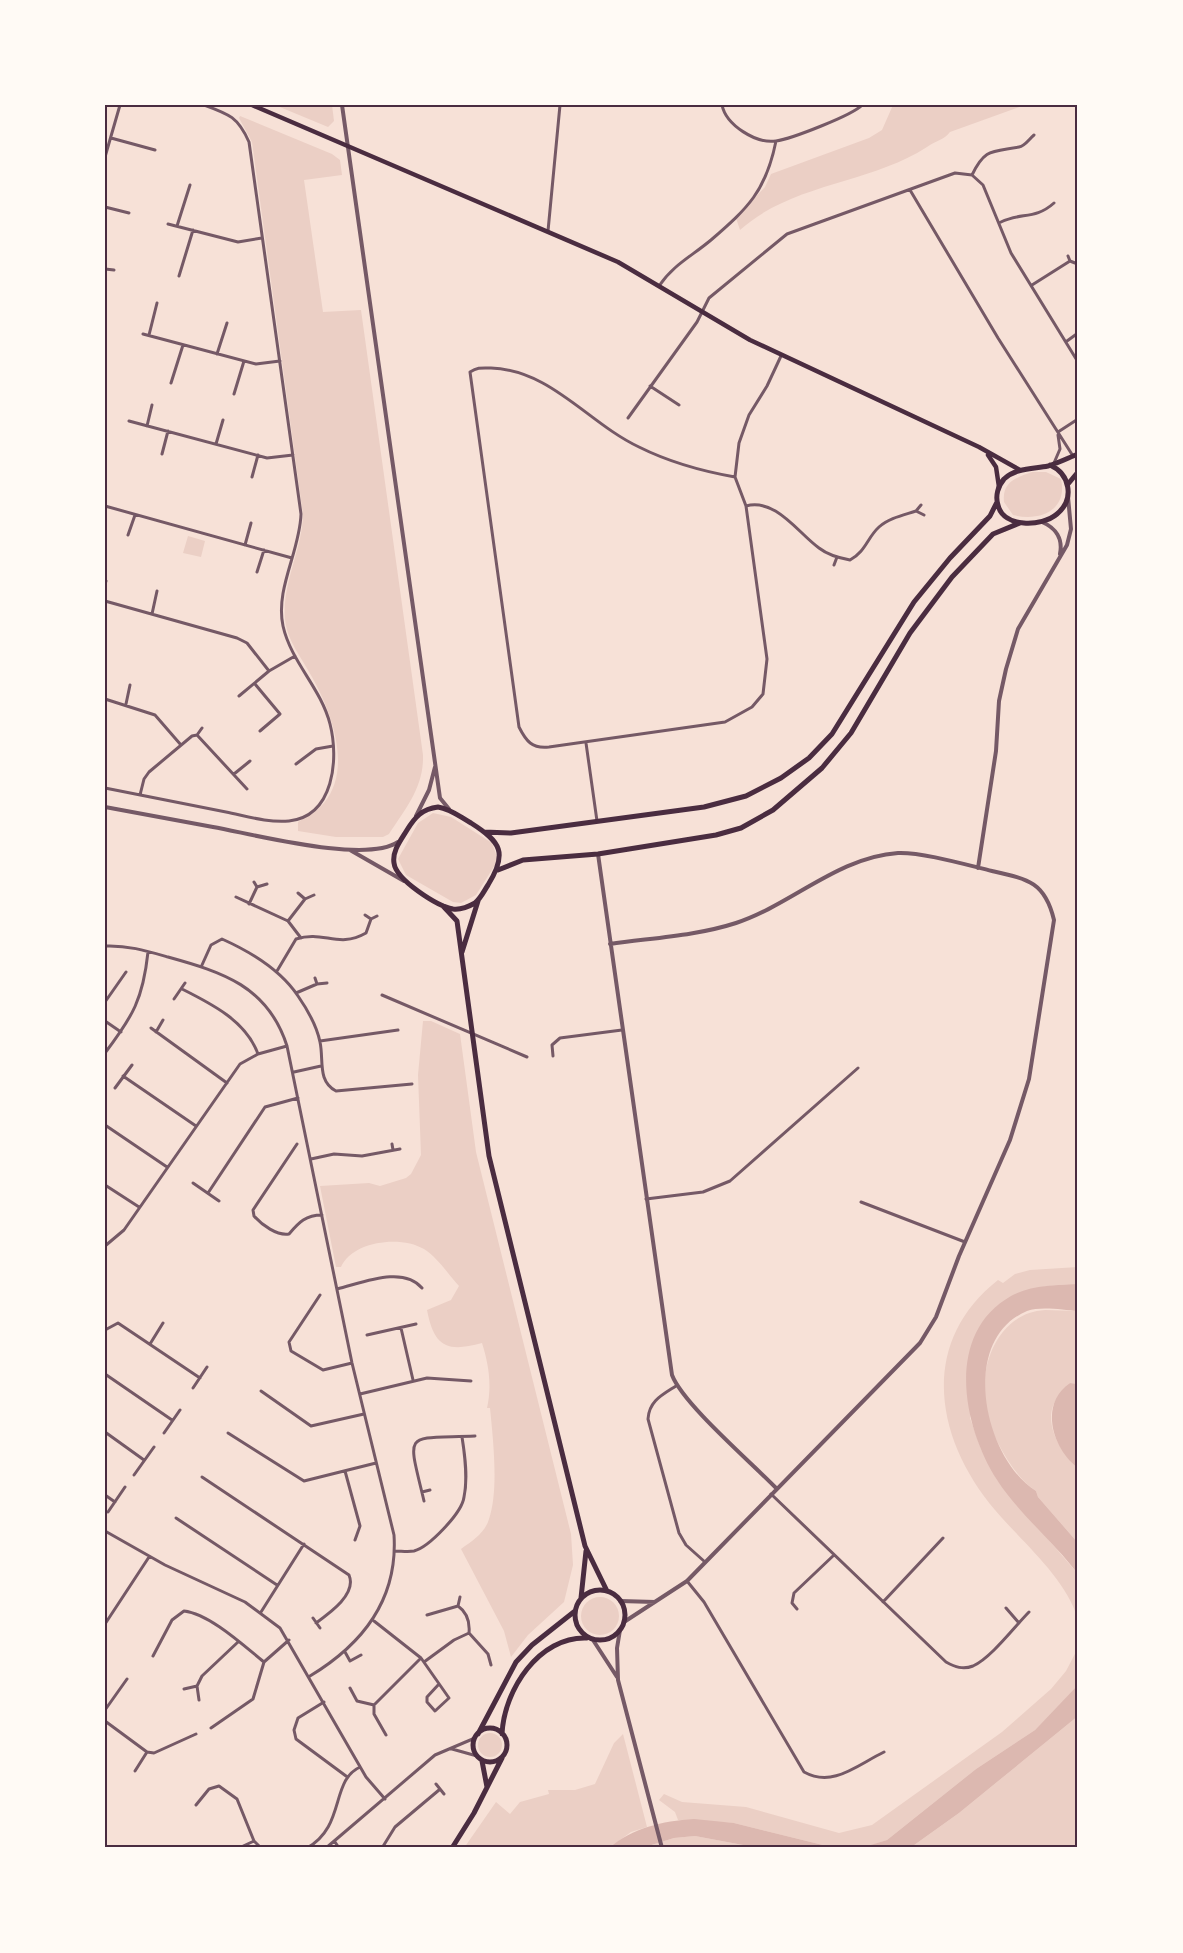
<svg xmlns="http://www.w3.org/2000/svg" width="1183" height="1953" font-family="Cabin,sans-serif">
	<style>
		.green { fill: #ebcfc5 }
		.water { fill: #dcb8b0 }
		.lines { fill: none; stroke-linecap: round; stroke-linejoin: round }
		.minor { stroke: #755966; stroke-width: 3 }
		.tertiary { stroke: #755966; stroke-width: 4 }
		.secondary { stroke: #4a2c40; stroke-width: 4.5 }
		.trunk { stroke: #4a2c40; stroke-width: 5 }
		.neatline { fill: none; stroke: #4a2c40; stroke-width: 2 }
	</style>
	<rect width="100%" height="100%" fill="#f7e1d7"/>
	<path class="green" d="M275,105h57l2,16 -6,6z
		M893,105h132l-75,27c-6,8 -15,9 -23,15 -57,37 -135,36 -187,83l-4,-12 29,-31 6,-13 98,-36 13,-8z
		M240,116l92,38 8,6 2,15 -38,5 19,132 38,-2 62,445c1,32 -17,53 -34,79l-6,3h-47l-38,-6v-9c9,-6 19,-11 26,-19 29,-35 7,-92 -12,-126 -10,-19 -25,-36 -27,-58 -3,-36 17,-69 18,-104l-51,-373 -13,-24z
		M1032,472h14l15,7c7,31 -21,43 -48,36l-9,-13c-2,-20 11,-24 28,-30z
		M188,536l17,5 -4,16 -18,-4z
		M433,813l18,4 41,26 5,14 -2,8 -19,30 -15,8 -8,-1 -47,-27 -8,-16 20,-36z
		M423,1021h8l29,13 16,118 95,382 2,31 -9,37 -36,33 -17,22 -7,-26 -43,-82c11,-8 24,-16 28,-30 10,-29 4,-80 1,-111h-3c5,-22 2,-43 -5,-65 -36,10 -48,3 -55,-33l24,-10 8,-14c-11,-12 -21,-28 -35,-37 -23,-14 -72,-8 -83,18h-5l-16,-81 49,-3 11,3 26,-8 5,-4 10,-19 -3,-80z
		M1078,1267v17c-31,1 -57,4 -82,23l-26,111 11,31 16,31 81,94v45c-13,-42 -55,-76 -83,-109 -60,-71 -77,-167 3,-230l5,3 12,-9 15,-4z
		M1045,1310l33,1v73l-8,-1c-6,7 -14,15 -17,23 -8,21 10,50 25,62v75l-40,-46 -2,-6c-21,-13 -43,-52 -49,-76 -11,-43 8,-102 58,-105z
		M581 1616a19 19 0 1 1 38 0a19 19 0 1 1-38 0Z
		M1078,1648v37l-5,6 -38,39 -59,39 -89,71 -15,5 -11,3h-26l-101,-25 -56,-3 -3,-8 -16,-12 5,-6 18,8 64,5 93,26 33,-8 130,-93 49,-43 15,-18z
		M1078,1716v132h-168l49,-35z
		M478 1745a12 12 0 1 1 24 0a12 12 0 1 1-24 0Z
		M623,1734l24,93 -16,5 -22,16h-145l32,-46 14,12 10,-12 29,-8 -1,-4h27l20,-6 19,-41z
		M695,1836l64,12h-117l32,-10z"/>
	<path class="water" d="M1078,1284v27c-15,-1 -37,-5 -51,0 -69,29 -43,148 9,180l2,6 40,46v31c-25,-33 -58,-59 -81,-94 -34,-53 -53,-146 14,-184 20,-11 45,-11 67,-12z
		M1070,1383l8,1v84c-26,-20 -39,-64 -8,-85z
		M1078,1685v31l-119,97 -49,35h-49l26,-8 89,-71 59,-39z
		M694,1819l40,4 101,25h-76l-64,-12 -21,2 -32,10h-33c24,-20 53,-27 85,-29z"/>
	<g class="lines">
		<path class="minor" d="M722,105c4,20 34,39 54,36 15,-2 77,-26 86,-36
			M111,138l44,12
			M105,157l15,-52
			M972,175c13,-27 20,-23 47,-28 6,-1 10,-8 15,-12
			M910,190l88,148 75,118
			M105,207l24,6
			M1001,222c20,-10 34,-2 53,-19
			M168,224l70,18 24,-4
			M177,226l13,-41
			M548,231l12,-126
			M1068,256l2,5 5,2
			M105,269l9,1
			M179,276l14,-46
			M1032,285l38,-24
			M659,286c14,-21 33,-30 52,-46 37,-32 55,-49 65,-99
			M143,334l113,30 24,-3
			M149,335l8,-32
			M1067,341l11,-8
			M217,354l10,-31
			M171,383l12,-38
			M650,386l29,19
			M234,394l10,-33
			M628,418l69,-96 12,-24 78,-64 168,-61 17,2 11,10 28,68 67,109
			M129,421l138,37 26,-3
			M147,426l5,-21
			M1058,432l20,-13
			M216,444l7,-24
			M162,454l6,-23
			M1054,463l6,-14 -2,-14
			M252,477l6,-22
			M735,477c-34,-6 -66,-15 -96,-30 -51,-24 -88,-77 -148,-79 -9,0 -13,-1 -21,4l49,355c7,14 13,22 30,20l176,-25 27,-15 11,-13 4,-35 -21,-153 -11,-29 4,-34 10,-28 18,-29 14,-30
			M921,505l-5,6 8,4
			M105,506l187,52
			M746,506c30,-8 52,27 73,42 9,7 20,10 31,12 16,-9 17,-22 29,-33 10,-9 25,-12 37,-16
			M128,535l7,-20
			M245,545l6,-22
			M834,565l3,-8
			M257,572l7,-22
			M105,584l1,-3
			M105,601l132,37 10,5 22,28
			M152,614l5,-23
			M255,684l25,30 -20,17
			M239,696l30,-25 26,-15
			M105,699l50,16 26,30
			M126,704l4,-19
			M197,735l50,54
			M586,743l11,78
			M296,764l20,-15 17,-3
			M234,774l16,-13
			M105,788c40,8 81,16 121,24 20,4 42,11 63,9 45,-5 50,-62 41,-97 -9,-36 -39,-62 -47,-98 -8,-37 17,-75 18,-112l-52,-372c-11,-25 -20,-28 -45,-37
			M140,795l4,-16 5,-7 43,-36 5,-1 5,-7
			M254,882l3,5 10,-3
			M298,893l7,6 9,-4
			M236,897l52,24 13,17
			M249,904l8,-17
			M365,915l6,4 6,-3
			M288,921l17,-22
			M105,946c22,-1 42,5 63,11 54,15 100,29 119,89l65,317 42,172c4,64 -31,109 -84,141
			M202,965l9,-20 11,-6c29,13 58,30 76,57 9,13 19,31 22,46 4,18 -3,39 16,49l76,-7
			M277,971l19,-32c28,-9 42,10 70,-6l5,-14
			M315,978l2,6
			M182,989c30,15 64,32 76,65
			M296,993l21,-9 10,-1
			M382,995l145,62
			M174,999l11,-16
			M105,1002l21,-30
			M105,1021l16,11
			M151,1028l76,55
			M156,1032l7,-12
			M320,1041l78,-11
			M105,1053c28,-37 38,-54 43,-101
			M553,1056l-1,-11 8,-7 62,-8
			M294,1072l27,-6
			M123,1076l73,50
			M115,1088l17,-23
			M105,1125l62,42
			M297,1144l-44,66 1,6c8,9 23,20 35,18 10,-12 17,-19 33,-19
			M392,1144l1,6
			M311,1159l23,-5 28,2 38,-7
			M193,1183l26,18
			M105,1185l34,22
			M208,1193l57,-86 33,-9
			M646,1199l57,-7 27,-11 128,-113
			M861,1202l104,40
			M105,1246l19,-16 116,-166 18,-10 29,-8
			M337,1289c25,-6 66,-24 85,-1
			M320,1295l-31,47 2,9 32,19 29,-7
			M401,1328l12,52
			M105,1330l13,-7 82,55
			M367,1335l49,-11
			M150,1344l13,-21
			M105,1374l67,46
			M676,1386c-14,9 -27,15 -28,33l31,114 7,12 19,17
			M193,1388l14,-21
			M261,1391l50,35 53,-12
			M360,1394l67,-16 44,3
			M105,1432l39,28
			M164,1433l16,-23
			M228,1433l76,48 72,-18
			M345,1471l15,55 -5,14
			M134,1475l20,-28
			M202,1477l147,98c8,19 -19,38 -33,48
			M422,1492l8,-2
			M771,1494l175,168c9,5 17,8 27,4 18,-8 42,-40 56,-54
			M105,1495l10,7
			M424,1501c-17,-72 -21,-62 51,-65
			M108,1512l17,-25
			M176,1518l101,67
			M105,1531l60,34 80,37 35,26 86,149 19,22
			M395,1551c6,0 13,1 19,0 15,-4 48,-38 50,-54 4,-19 1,-41 -2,-60
			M687,1581l17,21 100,170c29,16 53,-7 80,-20
			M883,1602l60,-64
			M458,1606c10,7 12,16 11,27l19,21 3,11
			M1006,1608l13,15
			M797,1609l-5,-6 2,-10 40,-38
			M261,1612l43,-68
			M427,1615l31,-9 2,-9
			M313,1618l7,10
			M374,1621l47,37 28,40 -14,13 -8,-9v-5l12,-13
			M105,1624l44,-67
			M345,1652l5,9 11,-6
			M153,1656l19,-36 12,-9c26,3 60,35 80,51
			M424,1662l30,-22 15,-7
			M350,1688l7,13 17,4
			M184,1689l13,-3
			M199,1700l-2,-14 5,-10 36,-34
			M324,1702l-26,16 -4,12 2,9 50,37
			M105,1710l22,-31
			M105,1721l42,31 7,1 42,-19
			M211,1728l42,-29 11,-37 25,-22
			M386,1735l-12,-21v-9l47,-47
			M452,1749l25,7
			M135,1771l12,-19
			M436,1784l8,10
			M196,1805l13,-16 10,-3 18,13 17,42 7,7
			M335,1842l4,6
			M239,1848l15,-7
			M307,1848c39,-22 23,-67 53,-81
			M326,1848l109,-93 40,-17
			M382,1848l13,-21 44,-37"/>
		<path class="tertiary" d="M342,105l98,693 9,11
			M1042,522c14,6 21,17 18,32
			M105,807c36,7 72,13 108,20 40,7 152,37 185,15
			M416,816l13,-26 6,-23
			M350,850l54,31
			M598,854l74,521c11,29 80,88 105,114
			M978,868l18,-117 3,-50 7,-32 12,-40 49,-84 4,-16 -3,-32
			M610,944c41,-6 86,-8 126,-21 55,-18 102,-66 162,-70 24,-1 69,12 94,18 36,8 53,11 62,49l-25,159 -19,61 -51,116 -23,61 -16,26 -233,238 -63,41
			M620,1601l35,1
			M620,1630l-3,18 1,32 44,168
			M593,1640l24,37"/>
		<path class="secondary" d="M252,105l366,157 132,78 229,107 41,23
			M988,455l8,12 3,20"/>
		<path class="trunk" d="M1050,465c20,9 25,34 7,49 -15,13 -54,14 -59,-9 -3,-9 0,-19 6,-26 12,-11 29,-10 44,-13 10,-3 20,-8 30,-12
			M1068,484l10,-12
			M438,807c13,2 22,10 33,16 30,19 37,30 17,62 -4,6 -7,13 -13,18 -7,4 -14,7 -22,6 -16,-3 -57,-29 -59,-46 -2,-12 7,-23 13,-33 8,-13 15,-21 31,-23z
			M484,832l27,1 193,-26 42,-11 35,-18 28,-20 23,-24 82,-132 36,-44 40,-42 7,-14
			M498,870l25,-10 75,-6 118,-19 25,-7 32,-18 49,-42 29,-35 59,-100 42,-56 41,-43 27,-11
			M443,906l14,15 32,235 96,390 22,45
			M462,952l16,-51
			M575 1615a25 25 0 1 1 50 0a25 25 0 1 1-50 0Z
			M581,1598l5,-47
			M473 1745a17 17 0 1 1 34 0a17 17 0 1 1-34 0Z
			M478,1734l38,-72 16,-17 43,-34
			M502,1734c2,-44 37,-98 85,-96
			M482,1761l5,26
			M452,1848l22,-35 28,-55"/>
	</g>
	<rect width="1183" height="1953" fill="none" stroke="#fffaf5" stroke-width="213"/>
	<rect x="106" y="106" width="970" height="1740" class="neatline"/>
</svg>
